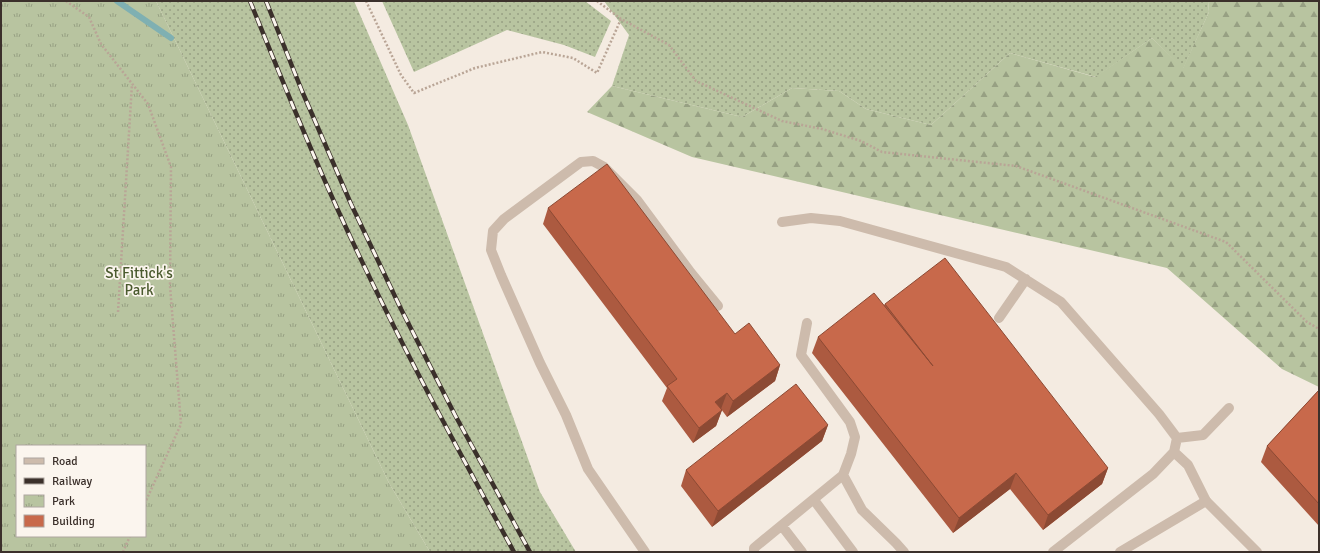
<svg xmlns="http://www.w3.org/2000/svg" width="1320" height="553" font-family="Signika,sans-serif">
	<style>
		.grass { fill: url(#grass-dots) }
		.forest { fill: url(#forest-firs) }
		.park { fill: url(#park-tufts); fill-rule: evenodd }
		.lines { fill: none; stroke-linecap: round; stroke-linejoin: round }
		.stream { stroke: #7fb0b2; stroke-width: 6 }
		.path { stroke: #b9a596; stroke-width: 2.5; stroke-dasharray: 2 2; stroke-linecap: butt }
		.service { stroke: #cdbbac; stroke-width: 10 }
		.tertiary { stroke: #cdbbac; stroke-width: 10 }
		.rail-casing { stroke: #3b302b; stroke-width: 4.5 }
		.rail { stroke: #fbf5ee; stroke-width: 3; stroke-dasharray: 9; stroke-linecap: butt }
		.wall { fill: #ac5a40 }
		.shaded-wall { fill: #8c4a34 }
		.building { fill: #c8694b; stroke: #8c4a34 }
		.labels { text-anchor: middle; stroke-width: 3.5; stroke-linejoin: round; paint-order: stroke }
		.park-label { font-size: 15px; fill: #4a5a2e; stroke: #fbf5ee }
	</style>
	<defs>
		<pattern id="grass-dots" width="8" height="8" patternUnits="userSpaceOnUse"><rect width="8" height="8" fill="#b8c4a0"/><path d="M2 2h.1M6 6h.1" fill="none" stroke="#97a083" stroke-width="1.8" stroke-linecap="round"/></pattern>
		<pattern id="forest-firs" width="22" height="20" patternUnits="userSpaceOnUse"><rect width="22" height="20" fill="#b8c4a0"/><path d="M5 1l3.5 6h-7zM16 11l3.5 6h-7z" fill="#97a083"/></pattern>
		<pattern id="park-tufts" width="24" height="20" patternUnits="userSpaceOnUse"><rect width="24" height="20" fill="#b8c4a0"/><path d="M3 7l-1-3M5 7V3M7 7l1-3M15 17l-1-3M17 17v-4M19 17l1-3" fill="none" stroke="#97a083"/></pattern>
	</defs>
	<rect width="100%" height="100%" fill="#f4ebe1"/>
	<path class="grass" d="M156,1h198l54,124 132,367 36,60h-146l-41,-69z
		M382,1h203l26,20 -16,36 -31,-12 -57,-15 -93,42z
		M604,1h604l1,11 -26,57 -31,-31 -56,39 -86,-24 -79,72 -65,-16 -27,-18 -47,-3 -50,29 -130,-31 17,-51z"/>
	<path class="forest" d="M1208,1h111v386l-37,-18 -115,-101 -475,-111 -105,-45 25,-26 130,31 50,-29 47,3 27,18 65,16 79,-72 85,24 57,-39 31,30 26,-56z"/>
	<path class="park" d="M1,1h155l233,482 41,69h-429zM17,446h128v90h-128z"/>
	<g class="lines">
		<path class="stream" d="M117,1l54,37"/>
		<path class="path" d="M66,1l23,16 12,27 47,60 23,63 -1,119 11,138 -36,79
			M366,1l35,74 13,18 61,-25 67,-16 31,6 24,15 24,-54
			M597,1l24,18 48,26 27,36 86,40 40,8 39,12 21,11 134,14 210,76 81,80 12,7
			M118,312l14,-228
			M123,552l7,-16"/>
		<path class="service" d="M782,222l29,-4 29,3 166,46 55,35 98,112 18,24 -3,14 -21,22 -100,78
			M999,318l27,-39
			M1177,438l26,-3 26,-27
			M1174,452l14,13 18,36
			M843,475l19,35 34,33 8,9
			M814,500l39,52
			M782,526l20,26
			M645,552l-57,-83 -22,-54 -26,-52 -39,-88 -10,-25 2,-19 11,-12 77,-57 12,-1 11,6 33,33 54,73 27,33
			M754,552v-4l89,-73 8,-21 4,-17 -5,-15 -49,-67 6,-32"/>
		<path class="tertiary" d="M1120,552l86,-51 51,51"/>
		<g class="rail-casing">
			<path id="rail" d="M250,1c28,69 56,139 87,207 53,117 115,231 177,344
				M266,1l36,90 49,113 50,105 54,106 75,137"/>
		</g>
		<use href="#rail" class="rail"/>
	</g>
	<path class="wall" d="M548,208l187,126 45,31 -5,16 -48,36 -6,-8 1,1 -6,16 -23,17 -31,-42 5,-13 -124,-164z
		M885,304l223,164 -6,16 -59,46 -33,-41 -57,44 -141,-180 6,-16 66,-32z
		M1319,390v136l-58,-64 6,-16z
		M828,425l-6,16 -110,86 -31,-41 5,-16z"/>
	<path class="shaded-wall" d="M780,365l-5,16 -48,36 6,-16z
		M727,393l-6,16 -11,9 5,-16z
		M722,410l-6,16 -23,17 6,-15z
		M828,425l-6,16 -110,86 6,-16z
		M1108,468l-6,16 -59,46 5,-15z
		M1016,473l-6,16 -57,44 6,-15z"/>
	<path class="building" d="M607,164l128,170 14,-11 31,42 -47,36 -6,-8 -12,9 7,8 -23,18 -32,-42 10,-7 -129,-171z
		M945,258l163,210 -60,47 -32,-42 -57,45 -141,-181 56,-44 59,73 -48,-62z
		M796,384l32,41 -110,86 -32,-41z
		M1319,390v114l-52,-58z"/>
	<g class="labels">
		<g class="park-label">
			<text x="139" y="278">St Fittick's<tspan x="139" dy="17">Park</tspan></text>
		</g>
	</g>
	<rect width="1320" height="553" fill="none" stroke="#3b302b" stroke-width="4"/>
	<rect x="16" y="445" width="130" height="92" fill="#fbf5ee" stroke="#aea6a0"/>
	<rect x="24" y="458" width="20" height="6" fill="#cdbbac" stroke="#aea6a0"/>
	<text x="52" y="465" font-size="12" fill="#3b302b">Road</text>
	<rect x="24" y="478" width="20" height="6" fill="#3b302b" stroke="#aea6a0"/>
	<text x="52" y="485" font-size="12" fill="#3b302b">Railway</text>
	<rect x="24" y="495" width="20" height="12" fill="url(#park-tufts)" stroke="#aea6a0"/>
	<text x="52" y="505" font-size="12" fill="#3b302b">Park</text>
	<rect x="24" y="515" width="20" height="12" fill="#c8694b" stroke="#aea6a0"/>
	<text x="52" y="525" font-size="12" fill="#3b302b">Building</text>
</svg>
